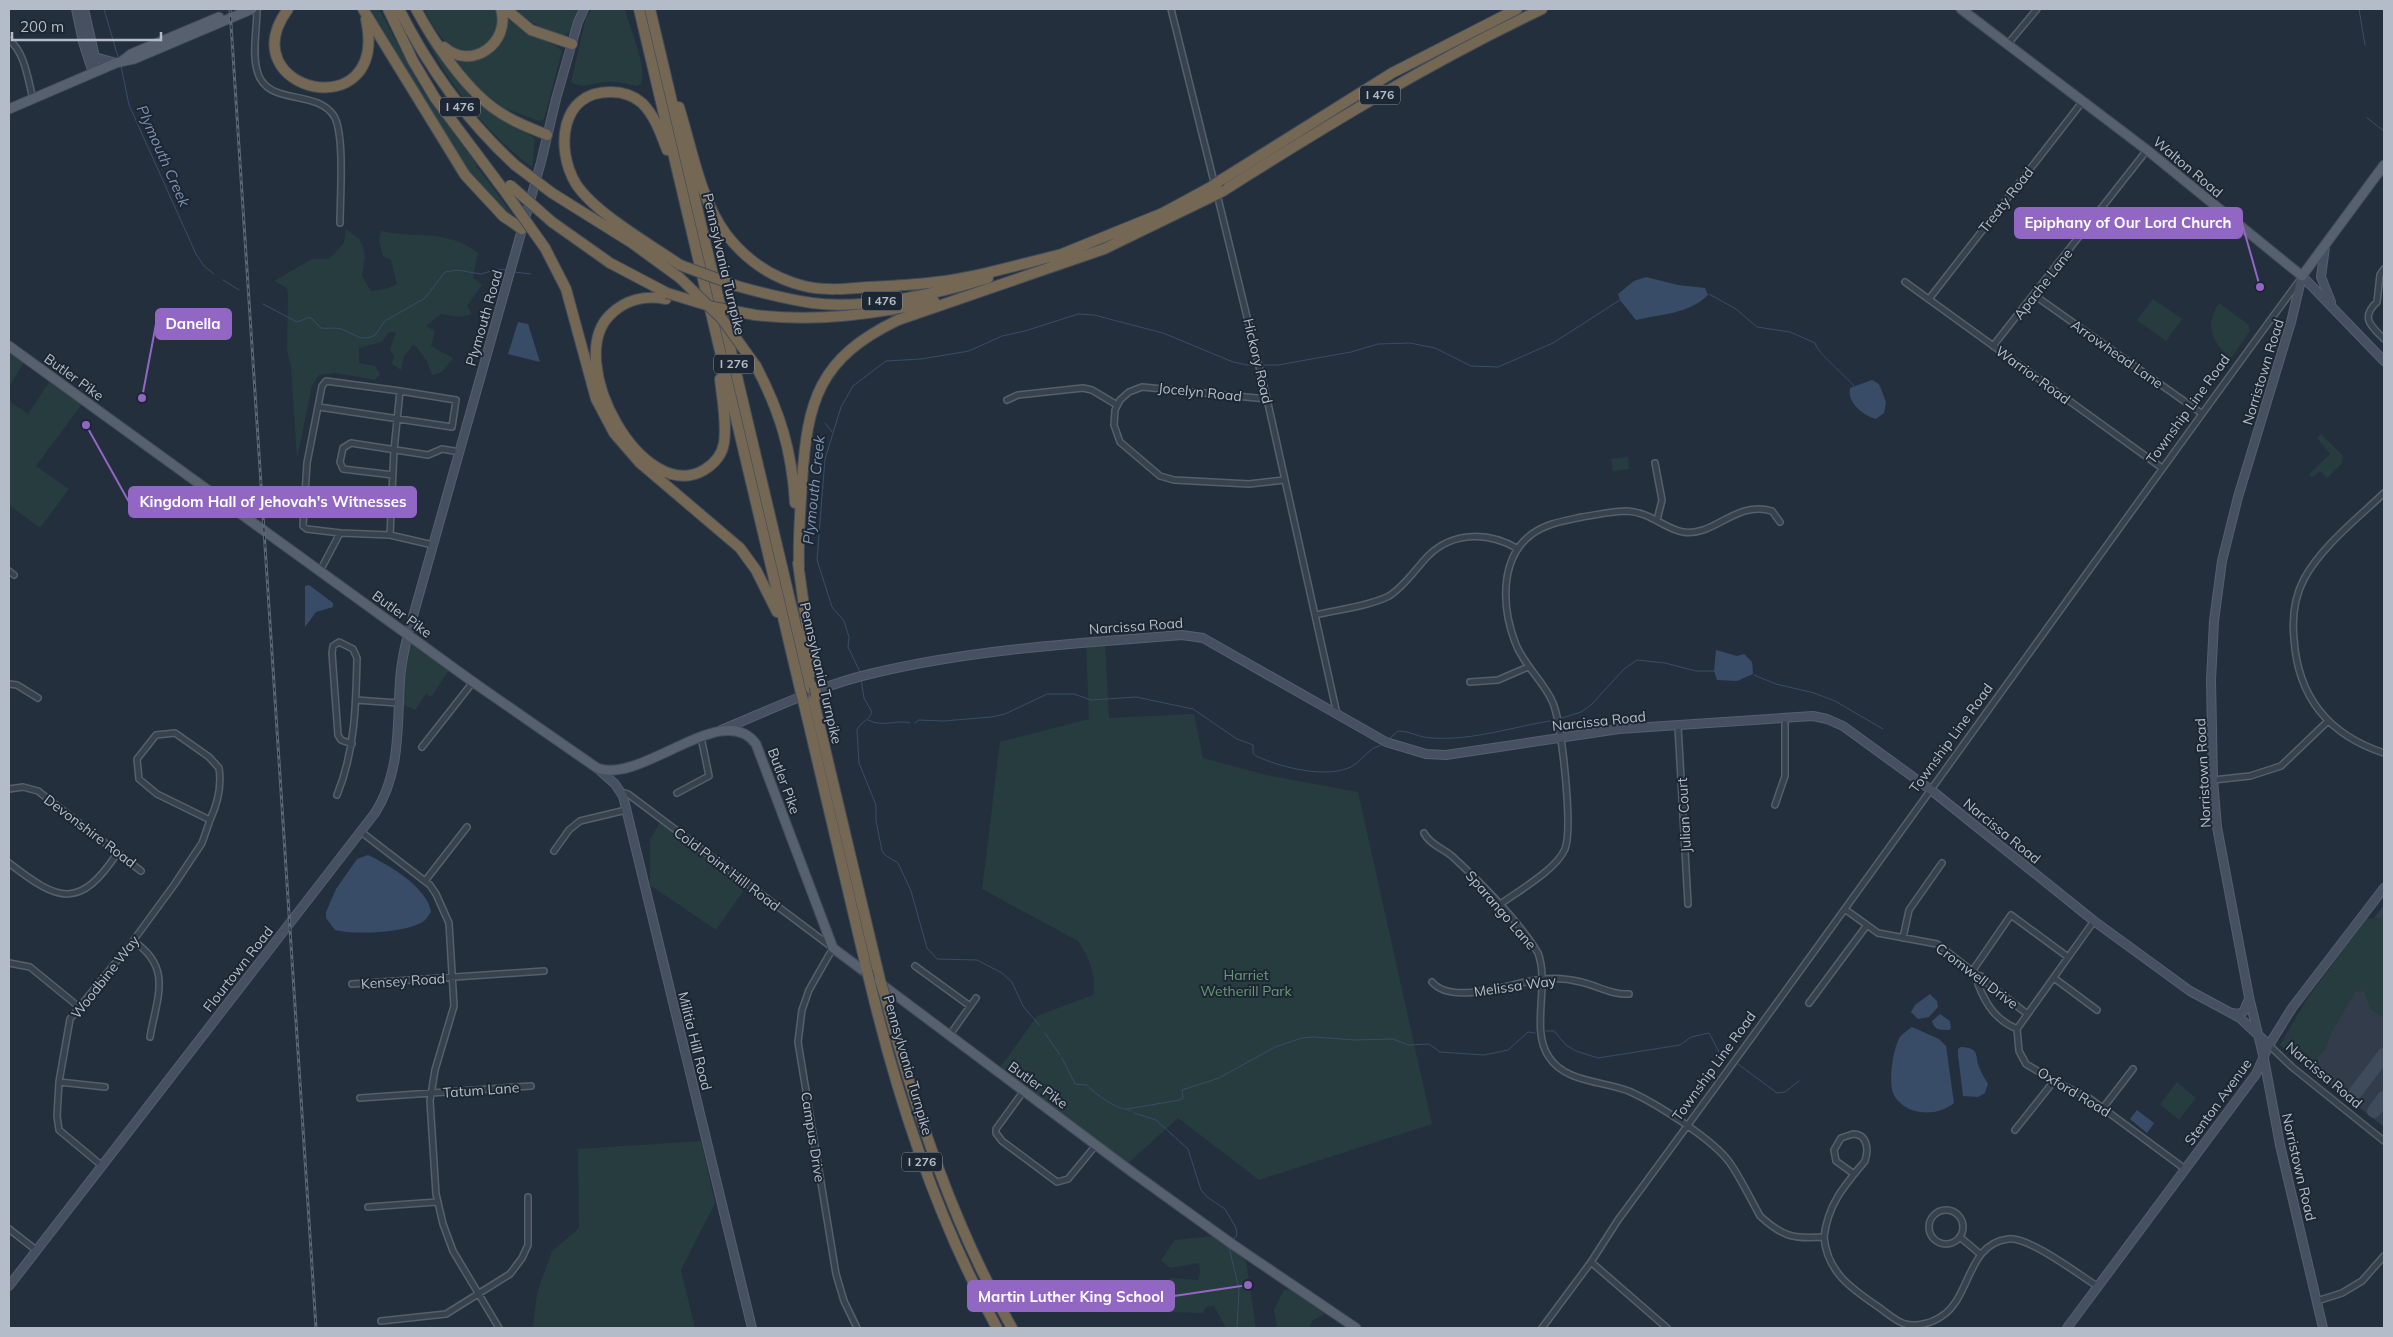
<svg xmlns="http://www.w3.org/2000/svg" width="2393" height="1337" font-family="Mulish,sans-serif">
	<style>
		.airport { fill: #323c4b }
		.green { fill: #263c3f }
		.water { fill: #394c67 }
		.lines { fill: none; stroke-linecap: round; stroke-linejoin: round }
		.stream { stroke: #394c67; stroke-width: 1 }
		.taxiway { stroke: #3f4a5a; stroke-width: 14 }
		.street-casing { stroke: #565f6c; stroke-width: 8 }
		.secondary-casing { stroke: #565f6c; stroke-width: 10 }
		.primary-casing { stroke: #414a57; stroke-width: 11 }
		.highway-casing { stroke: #434c59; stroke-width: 12 }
		.street { stroke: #38414e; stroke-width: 5 }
		.secondary { stroke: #465061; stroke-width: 8 }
		.primary { stroke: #56606e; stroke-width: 9 }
		.highway { stroke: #746855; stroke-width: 10 }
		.rail-casing { stroke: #5a6575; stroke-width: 3 }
		.rail { stroke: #1d2633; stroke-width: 1; stroke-dasharray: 4; stroke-linecap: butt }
		.highway-bridge-casing { stroke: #434c59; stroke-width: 12; stroke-linecap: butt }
		.highway-bridge { stroke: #746855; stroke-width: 10 }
		.labels { text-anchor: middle; stroke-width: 4; stroke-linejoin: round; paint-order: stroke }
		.shield { fill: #1d2633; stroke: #878f9c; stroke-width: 1 }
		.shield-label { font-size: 12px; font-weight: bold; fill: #b4bcc9 }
		.street-label { font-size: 14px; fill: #b4bcc9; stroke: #1d2633 }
		.park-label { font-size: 14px; fill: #6b9a76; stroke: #1d2633 }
		.water-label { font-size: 15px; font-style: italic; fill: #7c92b1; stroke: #1d2633 }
		.leader { fill: none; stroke: #9266c3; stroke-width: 2 }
		.callout-dot { fill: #9266c3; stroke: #1d2633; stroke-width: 2 }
		.callout { fill: #9266c3; stroke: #9266c3; stroke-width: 2 }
		.callout-label { font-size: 15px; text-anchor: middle; font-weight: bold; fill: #fff }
	</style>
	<rect width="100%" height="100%" fill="#242f3e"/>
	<path class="airport" d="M2384,905v222l-104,-82z"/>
	<path class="green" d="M371,9h8l44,82 54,74 -2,2 4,2 34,46 -7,-2 -44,-50z
		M424,9h72c9,26 -20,54 -45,37 -12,-8 -21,-25 -27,-37z
		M513,9h65l-9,24 -7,3 -18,-6z
		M592,9h33c4,18 23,59 16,75l-5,2c-9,-2 -20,-5 -29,-4 -12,0 -25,8 -36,0l15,-64z
		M416,19l44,61 75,59 -3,28c-51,-38 -89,-91 -116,-148z
		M507,19l28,18 21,9 6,5 -18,68 -5,2 -43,-16 -21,-20 -19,-25 25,-3z
		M346,229l13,10 4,7 2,11 -3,19 9,15 15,-2 11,-5 -6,-24 -8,-4 -4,-15 2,-10c36,8 65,-3 97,22l-5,24 9,8 -15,21 5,8 -12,3 -19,-3 -15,12 9,5 -4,15 22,12 -11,14 -10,3 -5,-14 -13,-17 -10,12 -3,14 -9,-6 2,-8 -4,-6 6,-18h-7l-7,10 -23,6v15l16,3 5,8 -5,6 -39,-7 -17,2 -7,11 -15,73 -6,-93 -4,-15 1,-56 -1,-7 -13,-7 38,-22h17l15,-16z
		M2153,299l29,20 -16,22 -29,-21z
		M2219,303l30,22 1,6 -19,27c-19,-15 -27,-33 -12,-55z
		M9,351l15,11 -15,25z
		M49,382l33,22 -46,62 33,23 -29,39 -31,-23v-104l19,13z
		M2321,434l22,22 -1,7 -15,15 -7,-7 -8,7 -3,-4 21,-20 -13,-16z
		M1628,457l1,12 -16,2 -2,-12z
		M408,634l44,32 -21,31 -5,-3 -11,16 -16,-7z
		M1105,641l4,77 85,-4 9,44 63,17 92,17 74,332 -173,56 -81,-62 -53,48 -128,-94 40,-56 56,-21c3,-23 -3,-35 -15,-54l-96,-52 18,-147 89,-23 -3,-77z
		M661,820l87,64 -32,46 -66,-45v-45z
		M2384,917v100l-14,-8 -6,-18 -9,1 -25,43 -4,13 -16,20 -30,-23 27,-46 59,-80z
		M2177,1082l19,16 -17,22 -19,-16z
		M701,1141l14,62 -34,67 14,58h-162l4,-35 15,-42 27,-23 -1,-79z
		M1214,1236l27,19 5,6 10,67h-30l-12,-22 -8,1 -3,6 -39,-1c-10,-14 -5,-25 8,-34l26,2 2,-7 -1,-10 -29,5 -9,-8 14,-20z
		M1284,1290h7l34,24 -13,7 -2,7h-36l3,-2 -3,-16z"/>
	<path class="water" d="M1646,277l32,8 27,3 3,7c-19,19 -47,19 -72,25l-16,-20 -2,-6 16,-13z
		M518,322l10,2 12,38 -32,-8z
		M1872,380l7,4 7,18 -2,11 -8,6c-13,-4 -29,-16 -26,-31z
		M309,585l24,18v4l-17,5 -11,15v-41z
		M1716,650l21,6 7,-2 8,8 1,12 -16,7 -20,-1 -3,-9z
		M368,855c21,10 60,33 63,57 -2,2 -4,7 -7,9 -17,12 -69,14 -89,9l-9,-12v-6l10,-23 21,-30z
		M1930,994l7,7 1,6 -9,10 -11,2 -7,-7 4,-7z
		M1940,1014l10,7 1,7 -2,2c-9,0 -15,0 -17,-9z
		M1912,1027l27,12 7,7 8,57c-17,14 -46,13 -59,-6 -8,-11 -2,-49 5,-60 3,-4 8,-7 12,-10z
		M1961,1047c20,1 13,9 19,22 2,5 5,10 8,15l-3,9 -7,4 -15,-1 -5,-41v-6z
		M2137,1110l17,13 -7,10 -17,-14z"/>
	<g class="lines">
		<path class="stream" d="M104,9l14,48
			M2359,9l6,36
			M121,66l8,39 67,149 8,12 10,8
			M2367,118l17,13
			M514,272l17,2
			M223,280l16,10
			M1709,294l27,15 21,18 33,5 25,11c3,11 30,32 39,43
			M263,304l34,18 13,-5 11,11c6,1 14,-1 20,1 13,4 20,14 34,6l10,-14 40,-23 20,-26 12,-2 24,4 17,-5 10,1
			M1262,365h16l73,-13 27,-8 32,-1 25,5 36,18 27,1 55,-24 67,-43
			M825,423l7,9
			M860,672l-12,-25 1,-10 -5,-16 -12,-14 -15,-47 8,-101 16,-52 12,-21 33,-25 35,-2 48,-8 33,-15 23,-5 53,-17 16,1 69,18 70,29 14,3h8
			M1754,675l22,9 38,9 21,8 48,28
			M861,679l3,19 8,14c-3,9 -12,10 -15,18l2,33 17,42v16l6,30 3,4 13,8 13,28 16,57 10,11 40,1 25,13 10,9 11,24 17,20
			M1559,719l22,-7 10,-7 33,-36 13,-9 28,3 31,8h18
			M868,720c16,8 29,-1 42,3
			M915,723l4,-3 24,1 48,-4 14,-3 42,-20h27l17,6 45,-3 57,12 44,30 16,6v8l3,3c24,11 69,23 95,11 8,-4 13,-12 20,-17 3,-3 7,-3 10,-5
			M1389,739l9,-8c12,0 22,7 34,7 41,3 83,-12 124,-18
			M1546,1031h8l12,14 10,6 22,7 82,-13 11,-8 18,-4 10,19 8,7
			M1045,1033l15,22
			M1062,1058l13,26 12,1c3,5 23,19 29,21 5,3 10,2 15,5
			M1738,1064l39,29 8,-1 14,-11
			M1127,1109l53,-9 3,-2 -1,-8 37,-12 56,-31 27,-9 11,-1 43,3 37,-1 15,6 21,-1 11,8 44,3 24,-5 20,-18 7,1
			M1134,1113l22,7 32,29 13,41 6,7 18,12 11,19 1,7 -3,4
			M1229,1247l10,42 -2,39"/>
		<path class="taxiway" d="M2355,1093l29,-38
			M2374,1111l10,-13"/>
		<g class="street-casing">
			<path id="street" d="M257,9c0,19 -5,43 0,61 8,37 59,18 77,46 11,19 6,83 6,107
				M1171,9l44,177
				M9,40c16,12 19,40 24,59
				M2007,45l30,-36
				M1217,194l50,205 70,315
				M2384,269l-4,6 -3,27c-17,16 -6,24 7,37
				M1905,282l257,186
				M2034,295l167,118
				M1929,299l154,-198
				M1993,346l154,-196
				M1267,399l-125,-12 -13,5 -9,8 -5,10 -1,15 6,17 40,34 14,4 75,4 35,-4
				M1007,400l11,-5 65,-7 9,2 25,15
				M319,407l133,20 4,-27 -56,-9
				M1655,463l7,37 -5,20
				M393,475l-50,-6 -3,-7 3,-14 8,-5 77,12 14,-6 18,3
				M2384,493c-26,25 -63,54 -80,86 -10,19 -12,40 -10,60 4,58 35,96 90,114
				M305,499l88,5
				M390,535l4,-85 6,-59 -74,-10 -4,5 -15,77 -4,63 4,3 33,4 50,2 43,10
				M9,571l5,4
				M320,571l20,-38
				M1315,615c21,-5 55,-9 74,-19 16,-10 27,-28 40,-41 25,-24 61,-23 89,-6
				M1470,682l28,-2 30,-13
				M9,684l8,1 21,13
				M356,700l42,3
				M1678,726l10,178
				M422,747l51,-65
				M2213,780l37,-4 31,-10 47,-45
				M9,789l14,-2 15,4 103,80
				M621,792l7,2 205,154 -24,42 -7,20 -4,32 38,232 8,27 13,27
				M677,793l32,-17 -8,-39
				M337,795c18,-44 19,-90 20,-137l-4,-9 -14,-7 -6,4 -1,7 6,82 3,5 11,4
				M1775,805l10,-29v-57
				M360,831l70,54 6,9 13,29 5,83 -19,64 -5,31 6,93 7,30 10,27 46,77
				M1424,833c5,11 20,16 29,24 29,27 65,63 85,96 12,32 -8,77 11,104 16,26 57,24 82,35 26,12 83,48 99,71 11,16 20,35 30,53 23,21 33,23 64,21 3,35 27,51 53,69 9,6 18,15 28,18 12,3 27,-1 37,-8 29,-19 25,-72 66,-77 20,-3 70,35 89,47
				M554,851l15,-21 11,-9 46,-11
				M9,863c50,39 71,47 109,-11
				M425,881l42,-54
				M1499,905c19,-14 57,-35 66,-56 8,-21 -3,-124 -12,-146 -9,-22 -30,-38 -38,-61 -13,-34 -16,-84 17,-108 15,-11 32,-13 50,-17 14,-2 30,-6 45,-6 23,1 38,18 56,21 32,5 52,-32 89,-21l8,11
				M1846,910l32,23 59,11 89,69
				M2094,921l-77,108 2,22 7,13 28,17 35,17 96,71
				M1903,938l6,-28 33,-47
				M133,941c40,26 24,56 17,96
				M9,963l21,4 49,40
				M915,966l55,40
				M1973,970l38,-55 57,42
				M1981,976l-3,8c8,21 18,36 39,45
				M2054,978l43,32
				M1432,982c21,25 84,-1 111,-3 12,-1 26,0 38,3 17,4 31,13 48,12
				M352,984l192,-13
				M1809,1003l58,-78
				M949,1036l27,-38
				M2269,1045l23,22 92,74
				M59,1082l46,5
				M1023,1092l-27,37v4l6,8 55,41 11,-3 28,-34
				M360,1098l171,-12
				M2103,1108l30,-39
				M2015,1130l39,-49
				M101,1165l-42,-35 -2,-14 2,-34 11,-63 63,-78 41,-56 28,-42 8,-23 -53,-26 -18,-15 -2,-20 19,-24 19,-2 34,24 10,11c3,19 -1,35 -9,52
				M368,1207l69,-5
				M1929 1227a17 17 0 1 1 34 0a17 17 0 1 1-34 0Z
				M9,1229l27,21
				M1824,1237c4,-33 20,-51 41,-76 4,-12 2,-27 -12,-27l-12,4 -7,12 2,11 18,13
				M1960,1237l20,17
				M1591,1262l76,66
				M2317,1301l25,-8 20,-12 22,-25
				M381,1321l65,-7 64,-40 12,-16 6,-13v-48
				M1542,1328l49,-66 27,-42c230,-311 452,-627 681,-939"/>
		</g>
		<g class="secondary-casing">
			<path id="secondary" d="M76,9l7,33 10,31
				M84,9l11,48 -2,14
				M95,57l21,6
				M2325,247l-4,30 10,25
				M2302,276l-11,46 -53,175 -16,64 -8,60 -3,59 2,100 4,47 32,170 15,62 16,86 43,183
				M2302,276l82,85
				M721,730c49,-20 100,-45 153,-57 101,-24 205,-30 308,-38l21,3 183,104 40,12 20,1 173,-26 194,-13 14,3 16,7 88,64 163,131 96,70 50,27 29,27
				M597,768l18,16 8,12 129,532
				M2232,1013l7,1 5,-3 5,-12
				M9,1286l366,-473c26,-41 22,-86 25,-133 1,-15 4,-30 8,-46l133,-472 15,-63 22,-77 6,-13
				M2067,1328l189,-254 13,-29 23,-37 92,-120"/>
		</g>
		<g class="primary-casing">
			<path id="primary" d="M1961,9l186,141 155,126 82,-111
				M122,61l9,-7 88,-37
				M9,109l107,-46 18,-4 118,-50
				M9,346l464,336 124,86c45,17 126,-70 159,-24l77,204 299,224 100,72 124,84"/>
		</g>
		<g class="highway-casing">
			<path id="highway" d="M288,9c-60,82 102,121 78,10
				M363,9l102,166 38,41 19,13
				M388,9l25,52 22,37 71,95
				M399,9c30,60 67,111 116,156
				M416,9c17,32 47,76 76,98 17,13 36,20 55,28
				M506,9l25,21 41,14
				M639,9l162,684
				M650,9l161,680
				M444,47c28,25 67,-5 57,-38
				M679,107c13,41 21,92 47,127 20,26 46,44 78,52 20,5 43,3 64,1 23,-1 46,-2 68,-5 43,-5 85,-18 126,-28
				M667,150c-6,-16 -12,-34 -25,-47 -8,-7 -20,-11 -31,-11 -51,-1 -56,57 -35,92 20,30 74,60 104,81
				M1221,180l171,-107 125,-64
				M1223,191c104,-66 208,-129 319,-182
				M552,193l80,50 48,35
				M552,222l58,41 57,30
				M545,248l21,41 30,110 18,34 26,30 100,85 16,22 21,42
				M1057,256l106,-43 48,-26
				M737,286c25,7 49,13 75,17 51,7 126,-9 176,-25
				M666,299c-21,-4 -41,1 -56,16 -47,46 33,191 94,155 10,-6 18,-15 20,-27 3,-21 -2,-44 -4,-64
				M755,315c62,7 118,0 179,-14
				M756,366c24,46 36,85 39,137
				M798,563l15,109
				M799,567c-1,-28 1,-56 3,-84 5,-83 17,-125 96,-163l206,-71 109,-53
				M813,698l67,282
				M803,700l64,271
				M871,987c28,117 67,235 126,341
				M885,996c30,114 68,229 127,332"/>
		</g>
		<use href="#street" class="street"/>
		<use href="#secondary" class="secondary"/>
		<use href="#primary" class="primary"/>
		<use href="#highway" class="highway"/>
		<g class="rail-casing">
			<path id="rail" d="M230,9l86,1319"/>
		</g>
		<use href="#rail" class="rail"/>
		<g class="highway-bridge-casing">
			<path id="highway-bridge" d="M515,165l37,28
				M510,185l42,37
				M1211,187l10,-7
				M506,193l39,55
				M1213,196l10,-5
				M680,265l57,21
				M680,278l42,41 34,47
				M667,293l46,14 42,8
				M815,687l1,9
				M801,693l2,7
				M867,971l4,16
				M880,980l5,16"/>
		</g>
		<use href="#highway-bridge" class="highway-bridge"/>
	</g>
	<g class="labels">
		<g class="shield">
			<rect x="1360" y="85.5" width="40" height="19" rx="4"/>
			<rect x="440" y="97.5" width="40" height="19" rx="4"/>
			<rect x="862" y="291.5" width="40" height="19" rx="4"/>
			<rect x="714" y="354.5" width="40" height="19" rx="4"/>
			<rect x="902" y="1152.5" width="40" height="19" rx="4"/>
		</g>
		<g class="shield-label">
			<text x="1380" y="99">I 476</text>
			<text x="460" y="111">I 476</text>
			<text x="882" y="305">I 476</text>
			<text x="734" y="368">I 276</text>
			<text x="922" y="1166">I 276</text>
		</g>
		<g class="street-label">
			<text transform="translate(2188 167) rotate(40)" y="5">Walton Road</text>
			<text transform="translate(2006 200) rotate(-52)" y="5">Treaty Road</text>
			<text transform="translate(724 264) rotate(77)" y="5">Pennsylvania Turnpike</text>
			<text transform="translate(2043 284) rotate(-52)" y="5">Apache Lane</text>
			<text transform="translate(484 318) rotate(-74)" y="5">Plymouth Road</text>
			<text transform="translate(2117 354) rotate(35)" y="5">Arrowhead Lane</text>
			<text transform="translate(1258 361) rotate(77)" y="5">Hickory Road</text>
			<text transform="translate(2263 372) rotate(-73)" y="5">Norristown Road</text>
			<text transform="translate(2033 375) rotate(36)" y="5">Warrior Road</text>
			<text transform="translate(74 377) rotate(36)" y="5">Butler Pike</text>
			<text transform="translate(1200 392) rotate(6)" y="5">Jocelyn Road</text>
			<text transform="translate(2188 409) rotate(-54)" y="5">Township Line Road</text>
			<text transform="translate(402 614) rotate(36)" y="5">Butler Pike</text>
			<text transform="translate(1136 626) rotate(-4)" y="5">Narcissa Road</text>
			<text transform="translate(821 673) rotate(77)" y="5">Pennsylvania Turnpike</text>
			<text transform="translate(1599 721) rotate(-6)" y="5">Narcissa Road</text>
			<text transform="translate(1951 738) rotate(-54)" y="5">Township Line Road</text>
			<text transform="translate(2203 773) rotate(-93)" y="5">Norristown Road</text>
			<text transform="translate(784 781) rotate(70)" y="5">Butler Pike</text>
			<text transform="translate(1684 815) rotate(-93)" y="5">Julian Court</text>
			<text transform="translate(90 831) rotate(37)" y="5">Devonshire Road</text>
			<text transform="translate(2002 831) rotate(39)" y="5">Narcissa Road</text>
			<text transform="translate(727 869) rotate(37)" y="5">Cold Point Hill Road</text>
			<text transform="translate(1501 910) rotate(49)" y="5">Sparango Lane</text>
			<text transform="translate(238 969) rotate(-52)" y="5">Flourtown Road</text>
			<text transform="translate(1977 976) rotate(37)" y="5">Cromwell Drive</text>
			<text transform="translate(105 977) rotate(-52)" y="5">Woodbine Way</text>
			<text transform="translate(403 981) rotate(-4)" y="5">Kensey Road</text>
			<text transform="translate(1515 986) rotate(-8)" y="5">Melissa Way</text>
			<text transform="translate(695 1041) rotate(76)" y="5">Militia Hill Road</text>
			<text transform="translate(908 1065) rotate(74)" y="5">Pennsylvania Turnpike</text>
			<text transform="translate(1714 1066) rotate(-54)" y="5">Township Line Road</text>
			<text transform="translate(2324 1075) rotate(40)" y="5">Narcissa Road</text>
			<text transform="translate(1038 1085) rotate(36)" y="5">Butler Pike</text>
			<text transform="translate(481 1090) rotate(-4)" y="5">Tatum Lane</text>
			<text transform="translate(2074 1092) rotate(31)" y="5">Oxford Road</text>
			<text transform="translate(2218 1102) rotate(-54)" y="5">Stenton Avenue</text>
			<text transform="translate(813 1137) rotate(81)" y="5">Campus Drive</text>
			<text transform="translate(2299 1167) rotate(77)" y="5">Norristown Road</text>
		</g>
		<g class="park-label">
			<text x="1246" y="980">Harriet<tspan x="1246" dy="16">Wetherill Park</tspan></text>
		</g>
		<g class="water-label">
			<text transform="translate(163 156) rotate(66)" y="5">Plymouth Creek</text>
			<text transform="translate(814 490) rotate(-84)" y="5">Plymouth Creek</text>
		</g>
	</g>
	<path class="leader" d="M2260 287L2242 223M142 398L156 324M86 425L129 502M1248 1285L1174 1296"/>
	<g class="callout-dot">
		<circle cx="2260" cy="287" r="5"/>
		<circle cx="142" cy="398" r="5"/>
		<circle cx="86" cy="425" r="5"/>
		<circle cx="1248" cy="1285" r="5"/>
	</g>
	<g class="callout">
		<rect x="2015" y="208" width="227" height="30" rx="5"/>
		<rect x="156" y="309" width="75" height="30" rx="5"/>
		<rect x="129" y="487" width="287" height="30" rx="5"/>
		<rect x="968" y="1281" width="206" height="30" rx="5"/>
	</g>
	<g class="callout-label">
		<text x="2128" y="228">Epiphany of Our Lord Church</text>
		<text x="193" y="329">Danella</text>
		<text x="273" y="507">Kingdom Hall of Jehovah's Witnesses</text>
		<text x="1071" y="1302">Martin Luther King School</text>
	</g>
	<rect width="2393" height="1337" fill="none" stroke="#b4bcc9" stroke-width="20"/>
	<path d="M12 32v8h149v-8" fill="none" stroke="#b4bcc9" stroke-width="2.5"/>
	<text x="20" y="32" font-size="15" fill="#b4bcc9" stroke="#1d2633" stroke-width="4" paint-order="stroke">200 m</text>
</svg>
